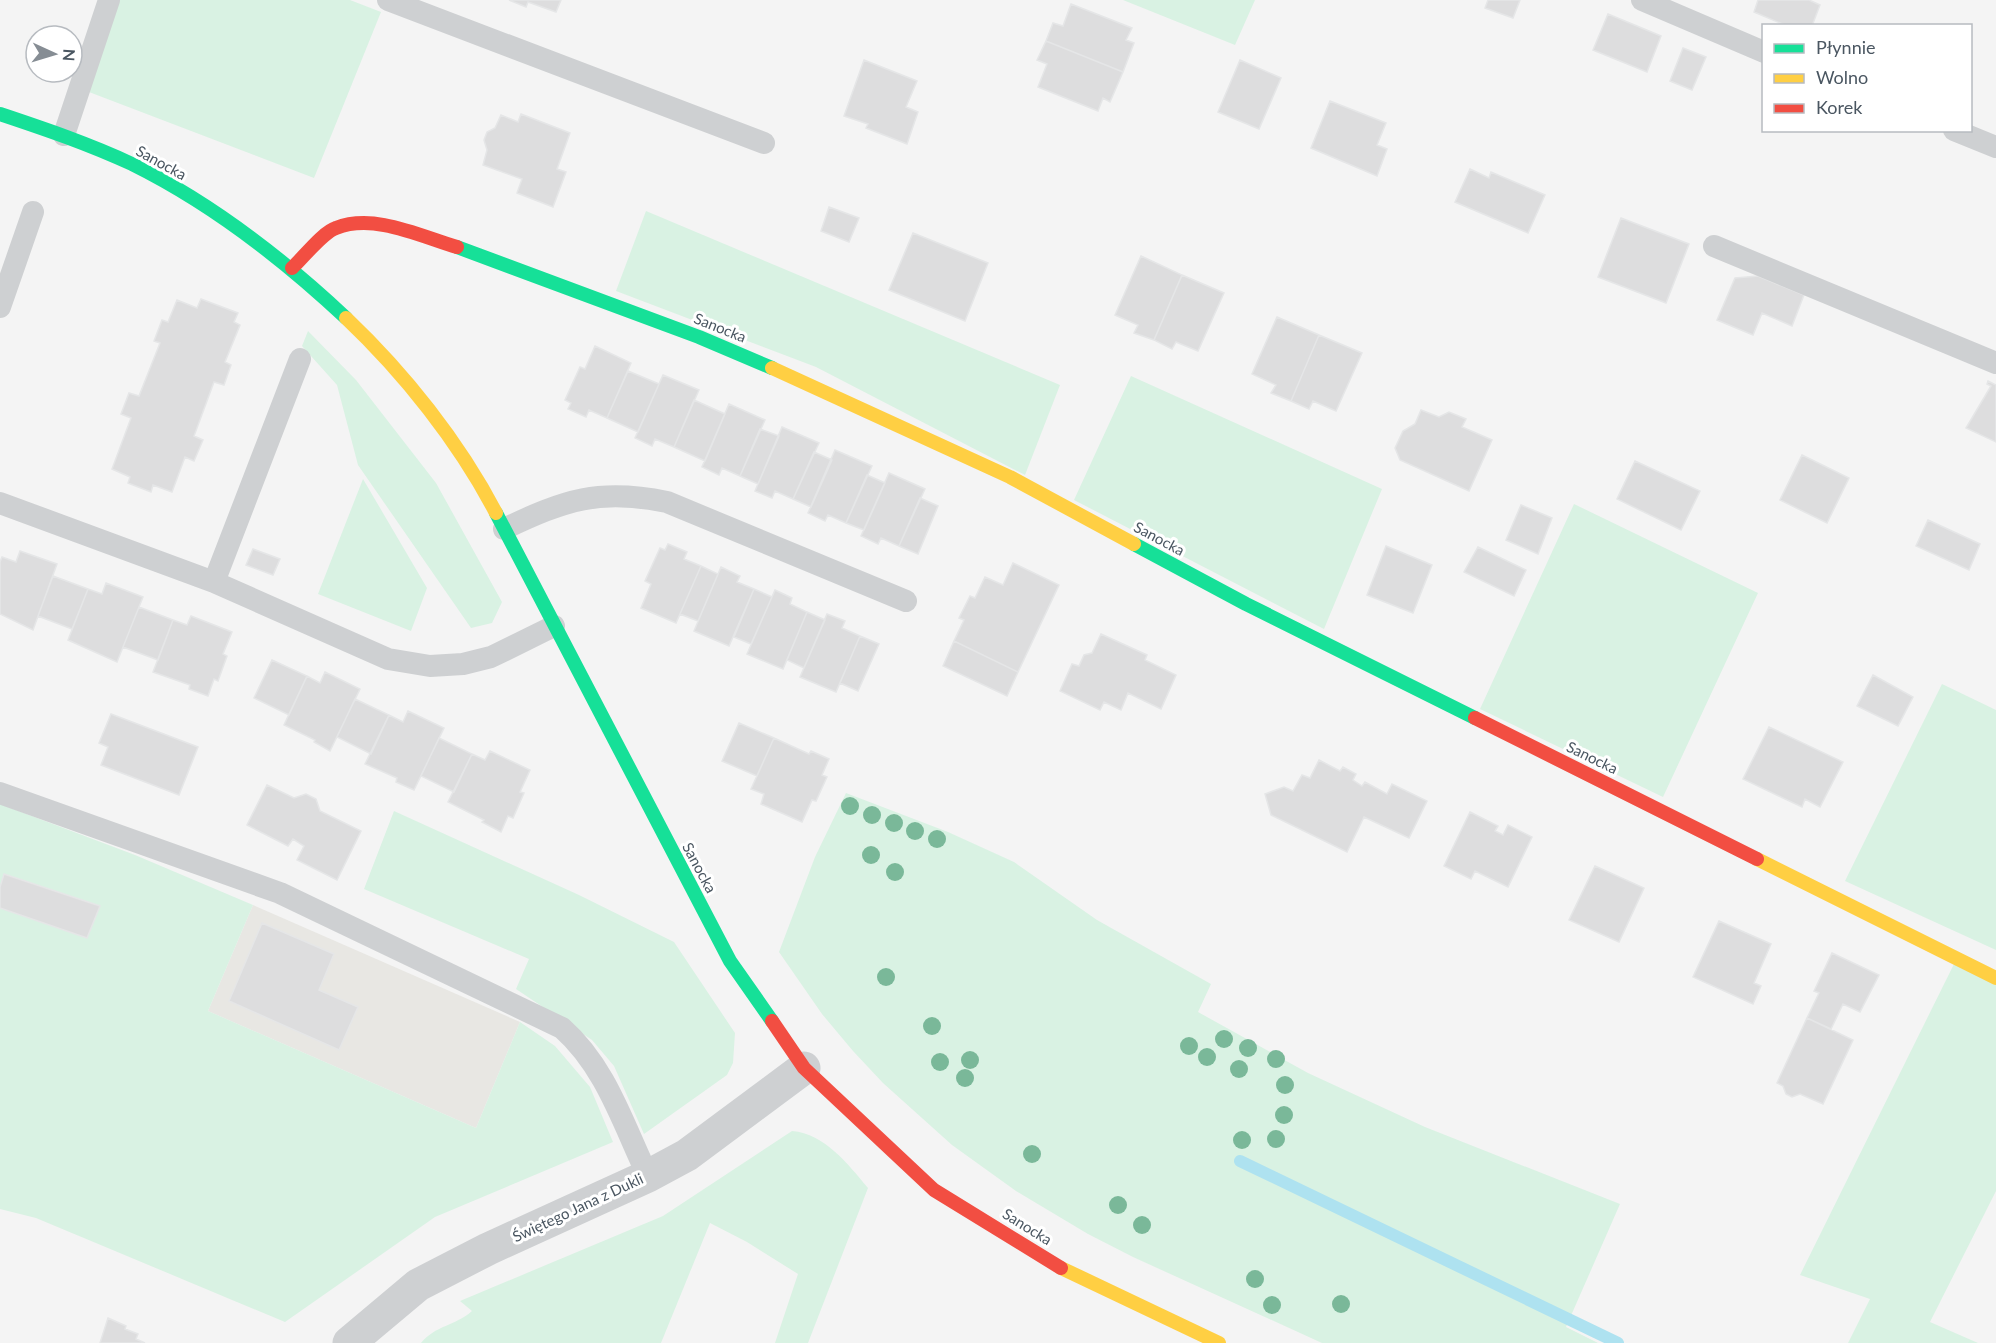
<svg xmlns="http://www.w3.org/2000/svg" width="1996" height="1343" font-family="Lato,sans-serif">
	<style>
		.commercial { fill: #e8e7e3 }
		.green { fill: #d9f2e3 }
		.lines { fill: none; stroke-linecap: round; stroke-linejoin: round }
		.stream { stroke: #aee2f0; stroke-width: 12 }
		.building { fill: #ddddde; stroke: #e5e6e7; stroke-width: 1.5 }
		.lane { stroke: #ced0d2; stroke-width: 22 }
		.street { stroke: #ced0d2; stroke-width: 33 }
		.fast { stroke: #16e098; stroke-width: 14 }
		.slow { stroke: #ffcf43; stroke-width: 14 }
		.jam { stroke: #f24e42; stroke-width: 14 }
		.tree { fill: #7ab899 }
		.labels { text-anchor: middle; stroke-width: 6; stroke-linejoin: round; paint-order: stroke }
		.street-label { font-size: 15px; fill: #4a5661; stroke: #fff }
	</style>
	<rect width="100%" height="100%" fill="#f4f4f4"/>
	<path class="commercial" d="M253,905l267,117 -44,106 -268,-117z"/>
	<path class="green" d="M117,0h233l31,12 -67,166 -225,-86z
		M1123,0h132l-20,45z
		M646,211l414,174 -35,90 -209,-108 -200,-76z
		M308,331l48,49 80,103 66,119 -10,21 -21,5 -113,-163 -21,-80 -35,-39z
		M1131,376l251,113 -58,140 -250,-129z
		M363,479l64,109 -16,43 -93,-37z
		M1574,504l184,89 -95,204 -183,-88z
		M1942,684l54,26v240l-151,-69z
		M846,793l102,39 66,30 83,58 114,64 -13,28 110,61 117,54 195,77 -54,123 32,16h-276l-189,-86 -45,-23 -72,-43 -64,-46 -69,-62 -30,-32 -31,-37 -43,-62 36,-95z
		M0,804l135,51 118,50 -45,106 268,117 44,-106 35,24 35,41 23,55 -178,75 -150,105 -249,-104 -36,-9z
		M394,811l185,84 95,47 61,91 -2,30 -6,12 -83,59 -30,-68 -22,-26 -76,-51 13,-30 -165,-70z
		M1954,964l42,19v208l-66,131 48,21h-130l22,-44 -70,-24z
		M792,1131c33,3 56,33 76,57l-60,155h-33l23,-69 -51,-32 -37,-19 -49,120h-240c15,-18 34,-17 51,-32l-12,-10 203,-85z"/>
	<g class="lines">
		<path class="stream" d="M1240,1161l378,182"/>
	</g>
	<path class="building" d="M509,0h52l-5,12 -28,-10 -2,5z
		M1488,0h32l-7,18 -28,-10z
		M1758,0h51l11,5 -8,21h-25l-33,-14z
		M1071,4l61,24 -6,12 8,3 -11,29 -77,-31 7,-18 10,3z
		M1608,14l53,22 -14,36 -54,-22z
		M1046,41l77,31 -13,30 -7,-4 -5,13 -60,-24 9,-23 -10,-4z
		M1683,48l23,9 -14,33 -22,-9z
		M864,60l53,21 -11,26 12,5 -11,32 -41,-16 2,-4 -24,-8z
		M1240,60l41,18 -22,51 -41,-17z
		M1330,101l56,22 -9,22 10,4 -10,27 -66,-28z
		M521,114l49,19 -13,36 9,3 -13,35 -36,-14 5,-14 -39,-14 4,-15 -3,-10 3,-8 8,-4 6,-13 17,7z
		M1470,169l19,9 2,-6 54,23 -17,38 -73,-31z
		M829,207l30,11 -10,24 -28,-11z
		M1621,218l68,26 -23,59 -68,-26z
		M913,233l75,30 -23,58 -76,-31z
		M1141,256l41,19 -28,65 -20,-7 4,-8 -23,-10z
		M1182,275l42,18 -26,58 -22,-9 -4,7 -18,-9z
		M1758,276l46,19 -12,31 -30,-13 -9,22 -36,-15 18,-42z
		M201,299l37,14 -4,9 6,3 -15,37 6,3 -7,20 -10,-3 -20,54 9,4 -9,21 -9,-4 -13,35 -19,-7 -2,7 -23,-9 2,-6 -18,-8 19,-51 -10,-4 8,-21 10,3 21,-53 -6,-2 8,-21 6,2 9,-22 20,8z
		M1277,317l42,18 -28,66 -20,-8 5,-8 -24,-11z
		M1319,335l43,18 -26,58 -23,-10 -4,8 -18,-8z
		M595,346l36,17 -24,55 -18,-8 -3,7 -18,-8 3,-6 -6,-3 15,-33 5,2z
		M628,371l31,13 -21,48 -31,-14z
		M663,375l36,15 -25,57 -19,-8 -3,7 -17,-8z
		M1988,381l8,4v57l-30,-14 25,-42 -4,-2z
		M694,400l31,14 -20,47 -31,-14z
		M729,404l36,16 -25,56 -18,-8 -3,7 -17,-8z
		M1421,410l18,7 10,-5 17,7 -4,8 30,13 -23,51 -69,-31 -5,-12 8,-17 12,-7z
		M782,427l37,16 -26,56 -18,-8 -3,7 -17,-7z
		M760,429l19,7 -21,48 -18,-8z
		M835,450l37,16 -26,57 -18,-8 -3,6 -17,-8z
		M814,452l18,8 -21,47 -18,-8z
		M1802,455l47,23 -22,45 -47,-23z
		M1635,461l65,30 -19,39 -64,-31z
		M889,473l36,16 -26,57 -18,-8 -3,6 -17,-8z
		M867,475l18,8 -21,47 -18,-7z
		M920,498l18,8 -20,48 -19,-8z
		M1521,505l31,13 -14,36 -32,-14z
		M1928,520l52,24 -11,26 -53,-24z
		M668,544l19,8 -3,7 17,7 -25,57 -35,-15 10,-24 -6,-3 15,-33 5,2z
		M1386,546l46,19 -19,48 -46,-18z
		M1478,547l48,23 -12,26 -50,-24z
		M253,549l27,10 -7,16 -27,-10z
		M20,551l37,13 -24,66 -33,-16v-52l2,-5 14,5z
		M1013,563l46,22 -41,87 -64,-31 10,-21 -5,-2 11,-22 5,2 10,-21 18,8z
		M701,566l17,8 -20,47 -18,-7z
		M721,567l19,9 -3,6 17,7 -25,57 -35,-15z
		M53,576l35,13 -16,40 -34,-13z
		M106,583l37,14 -26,65 -49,-22 20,-51 14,5z
		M754,589l18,8 -21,47 -17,-7z
		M775,590l17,8 -2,6 17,8 -24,57 -36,-15z
		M139,607l34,13 -15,40 -35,-13z
		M807,612l18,8 -21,48 -17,-8z
		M827,614l18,7 -3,7 18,8 -24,56 -36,-15z
		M191,616l41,16 -9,22 4,2 -9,25 -4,-2 -6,17 -19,-7 1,-4 -37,-13 20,-52 14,5z
		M1101,634l46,21 -2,5 31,15 -15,34 -33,-16 -7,17 -17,-8 -4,8 -40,-19 12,-27 7,2 5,-11 8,-2z
		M860,636l19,8 -21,47 -18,-8z
		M954,641l64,31 -11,24 -64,-30z
		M272,660l35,16 -18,39 -35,-17z
		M325,672l35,17 -30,62 -16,-9 1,-2 -31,-15 23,-49 13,7z
		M1873,675l40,22 -15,29 -41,-20z
		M355,699l34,16 -18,39 -34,-17z
		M408,711l36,17 -30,62 -18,-8 1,-4 -32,-14 24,-49 14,7z
		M111,714l87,33 -19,48 -78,-30 7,-18 -9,-4z
		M739,723l35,15 -17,38 -35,-15z
		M1769,727l74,35 -23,45 -15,-8 -3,8 -59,-28z
		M439,738l33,16 -18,38 -33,-16z
		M774,738l35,16 2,-3 18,8 -7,16 5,2 -11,24 -4,-1 -10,22 -41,-18 3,-10 -13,-5z
		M490,751l40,19 -10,22 4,1 -11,25 -5,-2 -7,16 -19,-10 2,-2 -36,-18 24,-48 13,6z
		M1319,760l21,11 3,-4 13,7 -3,6 9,6 3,-4 22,12 5,-10 35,17 -18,37 -45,-21 -17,35 -76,-37 -6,-21 19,-7 9,4 9,-16 8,3z
		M267,785l27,13 12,-4 10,5 4,12 41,20 -24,49 -40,-20 7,-14 -11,-7 -5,7 -41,-21z
		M1470,812l28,14 -3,5 8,4 5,-10 24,12 -24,50 -33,-16 -4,8 -27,-13z
		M1595,866l49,22 -25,54 -50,-22z
		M4,874l96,32 -13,32 -87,-30v-21z
		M1719,921l52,23 -17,39 7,3 -8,18 -60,-27z
		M262,923l72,31 -15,36 39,17 -19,43 -110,-49z
		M1832,953l47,22 -19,37 -17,-8 -12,25 -24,-11 12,-25 -5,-2z
		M1807,1018l46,22 -30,64 -23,-10 -8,3 -6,-3 -3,-8 -6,-3z
		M108,1318l18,8 -1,3 13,5 -2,5 9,4h-45z"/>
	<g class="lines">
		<path class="lane" d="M388,0l376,143
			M1642,0l122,52
			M1954,130l42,17
			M64,135l45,-135
			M1714,246l282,117
			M0,307l33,-95
			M0,503l214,79 174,77 42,7 33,-2 28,-7 63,-31
			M504,529c61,-29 95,-41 163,-27l239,99
			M214,582l86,-223
			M0,793l280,100 282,135c44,39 61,96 86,148"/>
		<path class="street" d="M349,1343l69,-58 70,-36 160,-73 39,-21 117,-87"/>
		<path class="fast" d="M0,114c45,15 89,30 132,50 79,39 150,94 214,154
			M457,247l242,90 73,31
			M496,513l234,448 42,60
			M1134,544l112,60 229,114"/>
		<path class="slow" d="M346,318c58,55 113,124 150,195
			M772,368l238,109 124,67
			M1757,859l239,119
			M1061,1268l158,75"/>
		<path class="jam" d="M292,268c11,-10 31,-36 44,-40 38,-15 84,8 121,19
			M1475,718l282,141
			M772,1021l32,47 130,122 127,78"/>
	</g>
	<g class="tree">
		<circle cx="850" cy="806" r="9"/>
		<circle cx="872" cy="815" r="9"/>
		<circle cx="894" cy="823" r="9"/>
		<circle cx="915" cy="831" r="9"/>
		<circle cx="937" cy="839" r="9"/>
		<circle cx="871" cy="855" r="9"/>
		<circle cx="895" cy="872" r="9"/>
		<circle cx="886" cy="977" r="9"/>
		<circle cx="932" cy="1026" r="9"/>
		<circle cx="1224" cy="1039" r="9"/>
		<circle cx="1189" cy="1046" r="9"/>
		<circle cx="1248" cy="1048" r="9"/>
		<circle cx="1207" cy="1057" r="9"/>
		<circle cx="1276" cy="1059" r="9"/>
		<circle cx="970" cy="1060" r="9"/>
		<circle cx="940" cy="1062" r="9"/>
		<circle cx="1239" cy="1069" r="9"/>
		<circle cx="965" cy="1078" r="9"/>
		<circle cx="1285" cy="1085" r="9"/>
		<circle cx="1284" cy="1115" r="9"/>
		<circle cx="1276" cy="1139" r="9"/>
		<circle cx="1242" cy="1140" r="9"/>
		<circle cx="1032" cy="1154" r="9"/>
		<circle cx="1118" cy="1205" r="9"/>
		<circle cx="1142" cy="1225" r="9"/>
		<circle cx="1255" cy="1279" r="9"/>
		<circle cx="1341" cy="1304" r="9"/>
		<circle cx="1272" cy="1305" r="9"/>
	</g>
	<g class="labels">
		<g class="street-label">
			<text transform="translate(161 163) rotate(29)" y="5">Sanocka</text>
			<text transform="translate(720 328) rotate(22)" y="5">Sanocka</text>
			<text transform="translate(1159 539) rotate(28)" y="5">Sanocka</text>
			<text transform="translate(1592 758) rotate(26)" y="5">Sanocka</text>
			<text transform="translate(699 868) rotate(62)" y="5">Sanocka</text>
			<text transform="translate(578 1208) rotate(-25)" y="5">Świętego Jana z Dukli</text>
			<text transform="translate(1027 1227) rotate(32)" y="5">Sanocka</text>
		</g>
	</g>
	<rect x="1762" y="24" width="210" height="108" fill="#ffffff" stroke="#b7bbc0" stroke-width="1.5"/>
	<rect x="1774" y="44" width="30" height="9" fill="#16e098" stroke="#b7bbc0" stroke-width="1.5"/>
	<text x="1816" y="54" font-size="18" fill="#4a5661">Płynnie</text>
	<rect x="1774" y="74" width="30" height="9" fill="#ffcf43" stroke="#b7bbc0" stroke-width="1.5"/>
	<text x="1816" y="84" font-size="18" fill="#4a5661">Wolno</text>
	<rect x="1774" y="104" width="30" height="9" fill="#f24e42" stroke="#b7bbc0" stroke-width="1.5"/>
	<text x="1816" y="114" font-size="18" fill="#4a5661">Korek</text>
	<g transform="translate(54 54) rotate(94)"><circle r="28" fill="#ffffff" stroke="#b7bbc0" stroke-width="1.5"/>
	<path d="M0-4.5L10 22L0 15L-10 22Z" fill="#868d94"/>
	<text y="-9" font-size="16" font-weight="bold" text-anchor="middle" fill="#4a5661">N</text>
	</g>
</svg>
